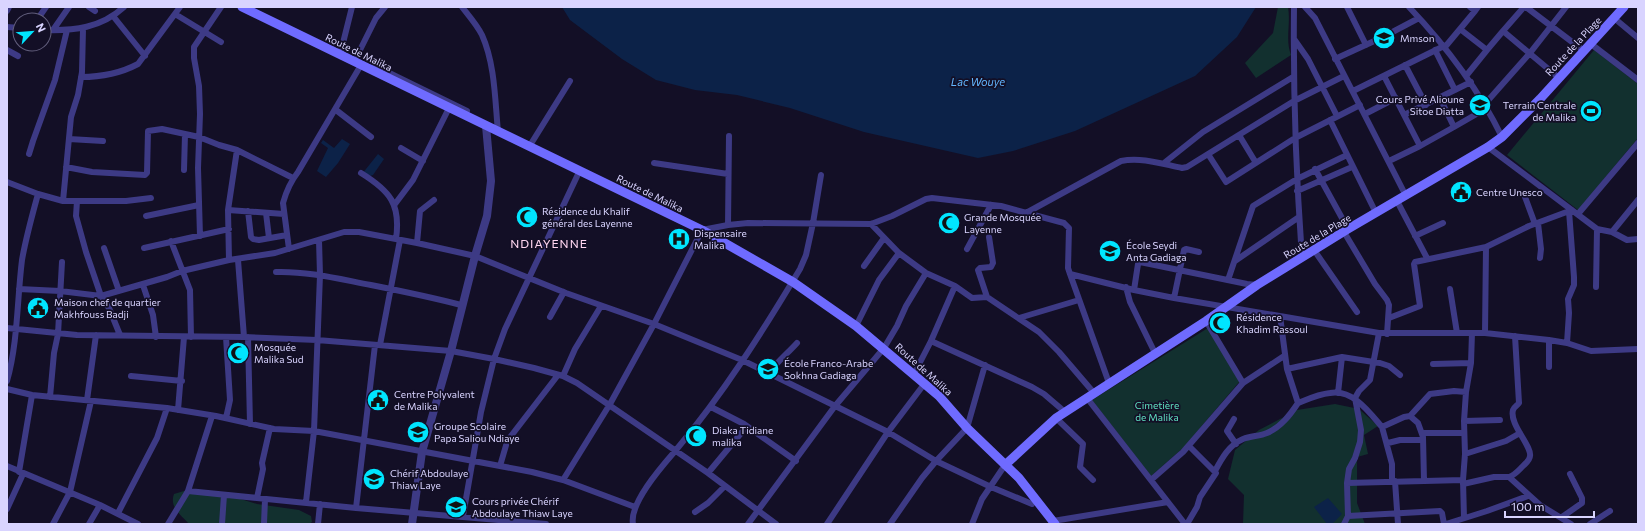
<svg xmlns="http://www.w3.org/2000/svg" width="1645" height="531" font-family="Commissioner,sans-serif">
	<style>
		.green { fill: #12302f }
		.water { fill: #0c2248 }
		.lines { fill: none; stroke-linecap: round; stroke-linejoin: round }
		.minor { stroke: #3d3a85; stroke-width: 6 }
		.tertiary { stroke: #3d3a85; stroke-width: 8 }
		.secondary { stroke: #6f6bff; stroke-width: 9 }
		.labels { text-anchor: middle; stroke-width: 3.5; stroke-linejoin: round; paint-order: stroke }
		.poi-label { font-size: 10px; fill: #d9d4ff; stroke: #130f26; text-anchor: start }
		.street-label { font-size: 10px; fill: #d9d4ff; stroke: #130f26 }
		.park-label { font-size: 10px; fill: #5fe0c0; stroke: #130f26 }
		.water-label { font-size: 11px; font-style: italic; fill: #62b6ff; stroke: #130f26 }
		.quarter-label { font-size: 12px; letter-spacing: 1px; fill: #ffd6f0; stroke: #130f26 }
	</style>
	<rect width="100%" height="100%" fill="#130f26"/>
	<path class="green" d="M1278,7h10c3,16 -3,33 3,48l-35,23 -11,-15 28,-30z
		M1594,50l44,34v54l-60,72 -71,-55z
		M1208,328l32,53 -57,67 -32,28 -59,-76z
		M1335,404l24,5 19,17 -14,9 4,19 -11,3v46l8,21h-122l1,-29 -16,-16 7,-29 24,-20 38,-20z
		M184,491l50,6 23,7 42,6 12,6 1,6 -3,2h-120c-8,-9 -20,-17 -15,-30z"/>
	<path class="water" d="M562,7h694l-19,30 -42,39 -120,55 -62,20 -35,7 -114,-26 -74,-24 -53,-13 -42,-5 -39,-10 -34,-21 -52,-39z
		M342,139l8,5 -12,19 -12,14 -9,-6 11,-23 -7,-5 2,-3 11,8z
		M378,154l6,5 -11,16 -3,1 -8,-2z
		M1328,498l14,16 -10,10h-5l-13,-17z"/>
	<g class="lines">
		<path class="minor" d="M89,7l6,4
			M462,7c7,9 15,18 20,28 13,29 13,65 16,97
			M1294,7c-1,84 2,167 8,251
			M1305,7l10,11 91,178
			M1347,7l19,38
			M1409,7c37,39 69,81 93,130
			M1470,7l5,4 3,-4
			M1524,7l-21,24 56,47
			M1526,7l58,44
			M7,11l2,-4
			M175,14l46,28
			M113,16l32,40
			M1614,18l24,20
			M37,20l9,-13
			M7,27l13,1
			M1460,29l27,21 16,-19
			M44,30c30,1 57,-2 80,-23
			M53,30l16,-23
			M1294,39l14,20 29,57
			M1591,44l47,36
			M1445,47l30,-36
			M7,50l11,6
			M1435,50l20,40
			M340,55l12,-48
			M1335,59l48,-22 36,-19
			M354,62l22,-44 9,-11
			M1405,65l21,40
			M370,69l5,-3 92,45
			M1384,76l36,70 34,-19 -14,-29
			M1466,76l21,-26
			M81,77c18,0 40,-4 57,-13l42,-57
			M1353,91l91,-45
			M1484,105l46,-52 36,-46
			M336,110l35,27
			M1365,114l31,-16
			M1404,115l67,-33
			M1330,120l46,93
			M1454,127l33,-19
			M1239,135l17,28
			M69,139l34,2
			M529,147l41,-66
			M1488,147l109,82 15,3 15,8 11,-1
			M401,148l22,13
			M29,154l4,-13 22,-61 12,-50
			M1208,154l18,28 69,-44 65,-33
			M1389,161l31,-15
			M654,163l74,11
			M1164,163l39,-31 90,-55
			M66,167l26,5 53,3 2,-2 1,-42 14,-2 37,8 20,8 18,5 56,28
			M1315,169l33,60
			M184,170l1,-36
			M361,173c29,18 40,31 35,66
			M7,182l31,12 25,7h63l25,-3
			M1297,191l55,-24
			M1525,197l10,27
			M63,201l8,-84 7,-22 4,-23 1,-43
			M77,201l-1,15 10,36 15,44 8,12 11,27
			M1397,201l30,57
			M395,204l18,-24 36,-72
			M228,210l56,4
			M248,211l3,26 2,2 6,1 28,-5
			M266,213l3,25
			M1026,213l95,-52c21,-4 41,3 61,7l5,-1 107,-66 50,-25
			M1578,214l60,-71
			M146,216l53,-11
			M1538,223l3,26 -1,9
			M871,224l28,29 27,20 29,13 17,12 15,-1
			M728,225l1,-89
			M1344,232l31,52 12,16 2,5 -2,29
			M1612,232l26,-32
			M200,236l-2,-68 2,-54 -1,-28 -5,-28v-11l27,-40
			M1415,236l28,-13
			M989,237l4,26 -2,4 -11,1 -2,2 9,27 52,35 20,20 35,41
			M171,241l19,49 1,47
			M417,243l3,-32 14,-11
			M104,248l15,43
			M144,248l85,-19
			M289,249l-6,-46c3,-11 8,-22 15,-31l63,-107
			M967,249l24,-44
			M1314,250l43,62
			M229,260l-1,-50 9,-60
			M238,260l6,77
			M1235,261l64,-44
			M864,266l20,-28
			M276,272c32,-1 63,7 95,13 30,6 60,12 90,20
			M1070,274l39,109
			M1228,280l25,-74 44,-27 50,-24
			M143,285l10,30 3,22
			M1126,287l4,15 25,51
			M1596,287l1,-58
			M19,289l41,2 41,5 66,-19 15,-6 47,-11 46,-7 69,-21h15l58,11 58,13 91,37 88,31 88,36 146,72 48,29 55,26 41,17
			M1450,289l7,44
			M1134,290l4,-26 2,-2 107,22 10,1
			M1174,298l10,-48 2,-1 13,3
			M1280,316l7,53 11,34c10,-4 21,-9 32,-10 23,-4 39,19 52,34l22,-10 6,-1 20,-22 24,-3 12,1
			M550,317l14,-25
			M1019,318l60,-18
			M1389,318l31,-12 -6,-42 1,-2 71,-15
			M1206,321l37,62
			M856,326l23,-46 20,-27
			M7,328l70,7 167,2 73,3 134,11 43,8 40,9 29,8 14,7 131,90 68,51
			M1485,333l1,-86 43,-21 43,-16
			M226,337l4,63 -4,18
			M248,337l2,87
			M931,341l101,46 12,7 21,18
			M1567,343l2,-30 -1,-14 6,-14v-8l-5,-66
			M380,345l20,-105
			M1433,364l38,-1
			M1549,367v-27
			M1287,369l55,-12 38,6 9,3 11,9
			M769,373c8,-11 19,-20 28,-30
			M914,374l17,-33 24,-55
			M131,376l51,5
			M563,376l12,-27 26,-43
			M7,381c11,-39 10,-81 15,-121 4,-23 10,-44 16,-66
			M7,389l25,6 135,13 49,8 58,13 40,2 218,41 31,8 72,27
			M1338,393l4,-36
			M50,397l4,-44 4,-19 4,-72
			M1087,398l98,126
			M87,400l9,-65
			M711,407l33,17 52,37
			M178,410l6,-73
			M1410,416l8,7 5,14 1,44
			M1056,418l27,26 -3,23 13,13
			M1234,419l-7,12 9,13
			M1464,421l36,-1
			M1382,427l10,37v17
			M1422,433h42
			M1388,443l12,-3h23
			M1465,454l41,-13 14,-8
			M7,466l93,39 38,19
			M500,466l7,-24 4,-6 47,-61
			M1215,471c7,-13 14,-26 28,-32 8,-3 17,-3 24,-6 14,-6 23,-18 31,-30
			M19,472l13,-77
			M708,473l39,-47
			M1509,477c6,-2 9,-6 14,-11 3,-3 7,-6 7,-10 2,-10 -21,-32 -17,-46 1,-3 5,-5 6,-7l-4,-67
			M563,480l47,-76 44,-80 48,-94 26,-5 20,-2 123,1 21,-8 34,-17 6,-1 69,8 63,17 5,5 -1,40 2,6 64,16 40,8 205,35h106l64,7 18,3 24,8 47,-2
			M1151,480l32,-28 60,-69 41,-27
			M1395,481l3,43
			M1347,483l116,-3
			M1463,484l31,-7h15l31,28 31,19
			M188,491l168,17 190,16
			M257,498l6,-29 -1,-6 8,-35
			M306,502l8,-71 6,-156 -1,-35
			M356,508l19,-163
			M7,509l16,-35
			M695,512l13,-9 17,-17
			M118,513l39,-75 10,-30
			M463,516l18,-104 13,-53 11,-30 75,-159
			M1348,516l92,-5 2,2 2,11
			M1562,517l20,-14v-5l-12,-24
			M1464,518l-1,-38 2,-26 -1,-33 2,-29 5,-29 1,-30
			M1053,521l115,-19
			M53,524l17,-32 21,-91
			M89,524l11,-19
			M168,524l20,-33 24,-75
			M222,524l2,-29
			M264,524l1,-25
			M318,524l2,-20
			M633,524c-4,-21 30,-59 43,-74 47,-56 87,-119 124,-181l6,-14 7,-32 8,-48
			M748,524l87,-118 49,-58 13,-22 9,-20 20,-33
			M827,524l61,-92 37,-49
			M890,524l32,-46 14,-17 31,-33 18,-63
			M972,524l10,-25 23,-34
			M1187,524l10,-17 3,-10 16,-24 -27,-27
			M1344,524l4,-8 -1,-33 2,-14 6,-11 5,-16 1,-12 -6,-32 4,-7 11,-11 9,-47
			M1446,524l41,-13 41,-15
			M1590,524l20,-13"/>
		<path class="tertiary" d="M412,524l10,-72 29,-101 24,-95 12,-40 4,-35 -5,-55"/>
		<path class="secondary" d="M242,7l460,223 91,52 63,44 83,70 28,32 52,50 36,46
			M1005,465l51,-47 150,-97 51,-36 91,-56 140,-82 14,-10 38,-38 84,-92"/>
	</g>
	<defs>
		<g id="school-disc" transform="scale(1.15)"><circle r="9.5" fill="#00e5ff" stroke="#130f26"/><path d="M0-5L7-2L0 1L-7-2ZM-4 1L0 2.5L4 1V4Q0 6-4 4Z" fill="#111"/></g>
		<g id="stadium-disc" transform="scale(1.15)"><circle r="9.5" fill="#00e5ff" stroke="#130f26"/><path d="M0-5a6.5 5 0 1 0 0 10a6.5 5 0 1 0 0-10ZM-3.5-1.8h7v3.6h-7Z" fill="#111"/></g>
		<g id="civic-disc" transform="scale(1.15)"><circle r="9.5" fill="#00e5ff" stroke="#130f26"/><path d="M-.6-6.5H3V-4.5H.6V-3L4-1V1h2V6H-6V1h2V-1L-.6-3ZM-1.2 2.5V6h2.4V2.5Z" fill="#111"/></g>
		<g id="mosque-disc" transform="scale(1.15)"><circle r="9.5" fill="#00e5ff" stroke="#130f26"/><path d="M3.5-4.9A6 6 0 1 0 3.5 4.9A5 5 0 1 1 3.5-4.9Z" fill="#111"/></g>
		<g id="hospital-disc" transform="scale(1.15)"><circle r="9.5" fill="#00e5ff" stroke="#130f26"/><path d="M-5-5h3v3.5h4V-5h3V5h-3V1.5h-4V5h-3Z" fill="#111"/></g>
	</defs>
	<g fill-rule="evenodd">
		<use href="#school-disc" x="1384" y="38"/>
		<use href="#school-disc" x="1480" y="105"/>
		<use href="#stadium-disc" x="1591" y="111"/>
		<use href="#civic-disc" x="1461" y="192"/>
		<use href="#mosque-disc" x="527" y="217"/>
		<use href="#mosque-disc" x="949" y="223"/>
		<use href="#hospital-disc" x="679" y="239"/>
		<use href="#school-disc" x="1110" y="251"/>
		<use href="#civic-disc" x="38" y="308"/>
		<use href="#mosque-disc" x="1220" y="323"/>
		<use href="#mosque-disc" x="238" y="353"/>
		<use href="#school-disc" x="768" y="369"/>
		<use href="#civic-disc" x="378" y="400"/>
		<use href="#school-disc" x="418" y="432"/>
		<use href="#mosque-disc" x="696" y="436"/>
		<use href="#school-disc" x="374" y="479"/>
		<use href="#school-disc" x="456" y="507"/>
	</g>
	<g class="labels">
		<g class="poi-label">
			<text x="1400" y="42">Mmson</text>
			<text x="1464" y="103" text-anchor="end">Cours Privé Alioune<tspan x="1464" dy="12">Sitoe Diatta</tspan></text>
			<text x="1576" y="109" text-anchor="end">Terrain Centrale<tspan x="1576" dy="12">de Malika</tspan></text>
			<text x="1476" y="196">Centre Unesco</text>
			<text x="542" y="215">Résidence du Khalif<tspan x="542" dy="12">général des Layenne</tspan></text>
			<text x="964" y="221">Grande Mosquée<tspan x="964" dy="12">Layenne</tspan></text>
			<text x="694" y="237">Dispensaire<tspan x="694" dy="12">Malika</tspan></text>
			<text x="1126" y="249">École Seydi<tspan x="1126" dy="12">Anta Gadiaga</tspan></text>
			<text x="54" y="306">Maison chef de quartier<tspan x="54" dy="12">Makhfouss Badji</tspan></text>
			<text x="1236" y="321">Résidence<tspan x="1236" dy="12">Khadim Rassoul</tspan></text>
			<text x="254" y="351">Mosquée<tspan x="254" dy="12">Malika Sud</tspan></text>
			<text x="784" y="367">École Franco-Arabe<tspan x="784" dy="12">Sokhna Gadiaga</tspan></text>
			<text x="394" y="398">Centre Polyvalent<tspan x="394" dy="12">de Malika</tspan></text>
			<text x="434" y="430">Groupe Scolaire<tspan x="434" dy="12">Papa Saliou Ndiaye</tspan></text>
			<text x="712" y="434">Diaka Tidiane<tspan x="712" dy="12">malika</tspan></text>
			<text x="390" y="477">Chérif Abdoulaye<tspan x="390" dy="12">Thiaw Laye</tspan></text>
			<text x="472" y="505">Cours privée Chérif<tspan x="472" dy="12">Abdoulaye Thiaw Laye</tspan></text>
		</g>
		<g class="street-label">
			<text transform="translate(1573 46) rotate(-47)" y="4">Route de la Plage</text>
			<text transform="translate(359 52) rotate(26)" y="4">Route de Malika</text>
			<text transform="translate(650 193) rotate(26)" y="4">Route de Malika</text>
			<text transform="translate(1317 236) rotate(-31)" y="4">Route de la Plage</text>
			<text transform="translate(924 369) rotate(42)" y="4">Route de Malika</text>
		</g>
		<g class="park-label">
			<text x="1157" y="409">Cimetière<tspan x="1157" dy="12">de Malika</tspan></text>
		</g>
		<g class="water-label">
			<text x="978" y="86">Lac Wouye</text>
		</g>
		<g class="quarter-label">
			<text x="549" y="248">NDIAYENNE</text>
		</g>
	</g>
	<rect width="1645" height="531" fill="none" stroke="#d9d4ff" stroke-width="16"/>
	<g transform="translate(32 32) rotate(64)"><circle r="19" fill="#130f26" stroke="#625e7d"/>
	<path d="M0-3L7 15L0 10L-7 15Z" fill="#00e5ff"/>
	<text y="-6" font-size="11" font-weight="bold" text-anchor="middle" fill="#d9d4ff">N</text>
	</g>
	<path d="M1505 511v6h89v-6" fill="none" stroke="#d9d4ff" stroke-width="2"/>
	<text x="1511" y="511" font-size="12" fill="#d9d4ff" stroke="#130f26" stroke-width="3" paint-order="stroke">100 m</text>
</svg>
